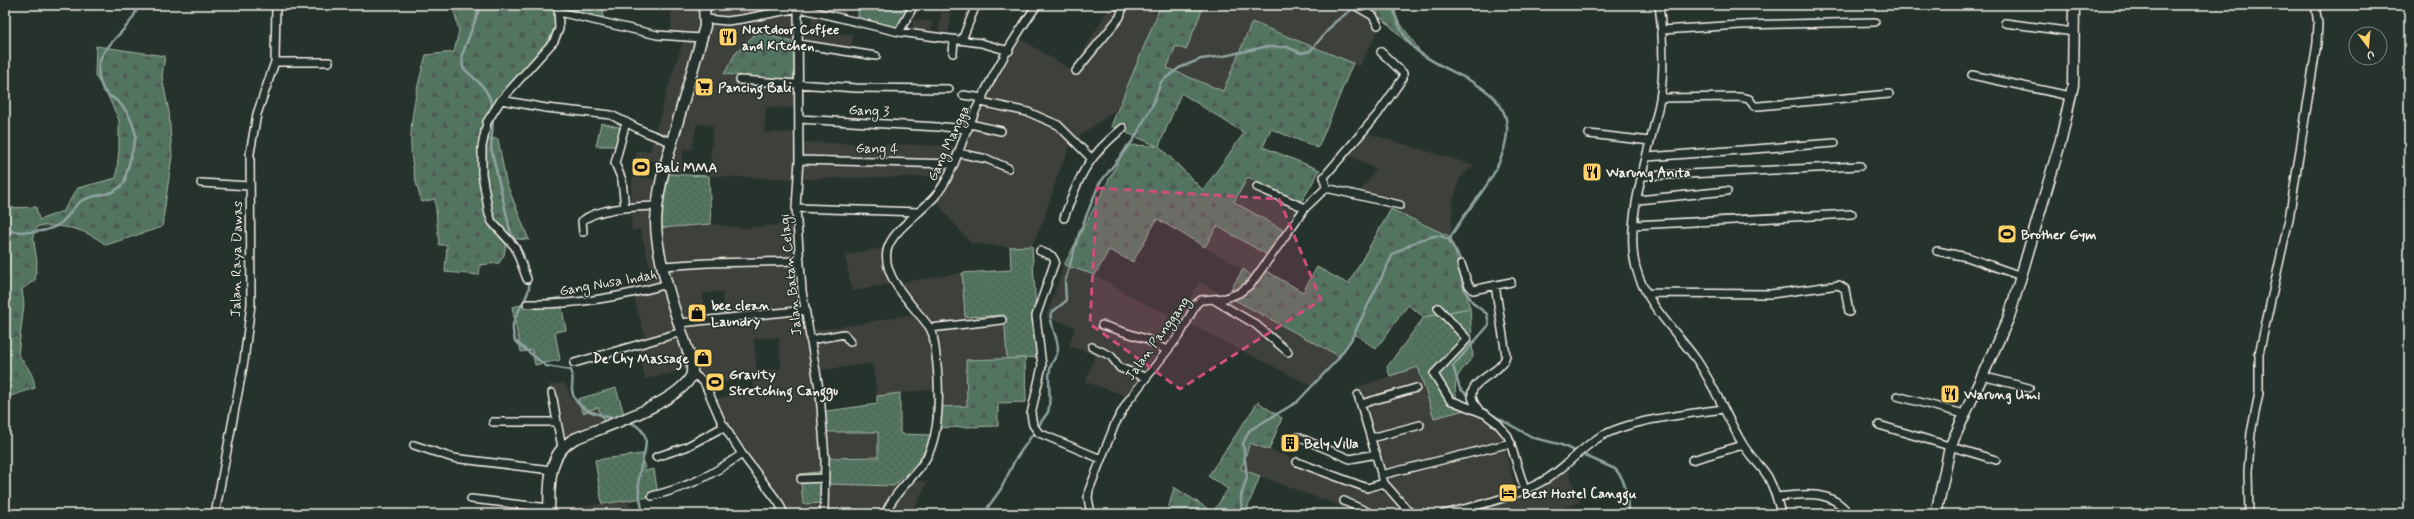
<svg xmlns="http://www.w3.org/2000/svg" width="2414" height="519" font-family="Mynerve,sans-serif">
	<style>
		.built { fill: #3c413a; fill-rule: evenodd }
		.grass { fill: url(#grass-dots); stroke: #a4b3a4 }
		.forest { fill: url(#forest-firs); stroke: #a4b3a4; fill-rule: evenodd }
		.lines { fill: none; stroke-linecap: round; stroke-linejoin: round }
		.stream { stroke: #8fa3a0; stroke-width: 2.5 }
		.street-casing { stroke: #f4f1e8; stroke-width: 10 }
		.secondary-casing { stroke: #f4f1e8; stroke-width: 13 }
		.street { stroke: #26332d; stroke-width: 7 }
		.secondary { stroke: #26332d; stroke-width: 10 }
		.marked { fill: #ce4e7e; fill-opacity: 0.2; stroke: #ce4e7e; stroke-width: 3; stroke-dasharray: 8 5; stroke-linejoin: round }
		.labels { text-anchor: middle; stroke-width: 3; stroke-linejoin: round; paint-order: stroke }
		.poi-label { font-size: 14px; font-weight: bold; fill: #f4f1e8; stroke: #26332d; text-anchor: start }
		.street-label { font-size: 14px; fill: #f4f1e8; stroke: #26332d }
	</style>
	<defs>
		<pattern id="grass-dots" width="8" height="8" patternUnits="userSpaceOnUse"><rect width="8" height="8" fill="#537560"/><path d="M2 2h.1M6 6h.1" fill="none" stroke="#4e5c52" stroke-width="1.8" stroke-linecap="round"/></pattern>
		<pattern id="forest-firs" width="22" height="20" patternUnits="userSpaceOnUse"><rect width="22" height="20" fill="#537560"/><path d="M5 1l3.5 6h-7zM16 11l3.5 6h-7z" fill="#4e5c52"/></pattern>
	</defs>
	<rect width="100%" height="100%" fill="#26332d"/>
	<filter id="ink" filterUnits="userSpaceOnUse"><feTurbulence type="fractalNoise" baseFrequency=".025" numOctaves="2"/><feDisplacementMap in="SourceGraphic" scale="8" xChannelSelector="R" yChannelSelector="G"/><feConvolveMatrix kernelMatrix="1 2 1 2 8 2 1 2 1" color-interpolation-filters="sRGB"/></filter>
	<g filter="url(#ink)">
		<path class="built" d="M671,5h175l-1,10 -21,-1 -4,14 -10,-2 3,-13 -11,-1 -1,15 52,8 -3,18 -50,-9 -2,64 -32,-1 -2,26 33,-1v10l159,4 57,-111 59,35 39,-65h28l17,9 -37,94 -46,32 -15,34 -13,42 -13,30 -22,1 -39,-4 -28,-32 -10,-19 9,-16 -145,3 -88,-3 4,-50 -16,-3 -5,27 -9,-1 -2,25h-17l-3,54 50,-4 32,4 51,-4 15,106 25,-2 87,-15 -31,-29 -38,7 -7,-36 38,-7 7,36 72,-11 3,44 39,-2 3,44 -41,1 1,46 -35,1 1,-18 -56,7 -5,-33 -56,8 6,61 56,-1v27h-54l3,26 67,2 7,-7 26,3 -15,32h-130l-21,-39 -40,-46 -5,-30 38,-10 -4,-14 -47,13 -5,-8 -48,30 26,-23 13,-18 -44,10 -9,-40 9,-2 -12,-43 14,-4 -4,-17 8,-2 -11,-42 -8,2 -2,-26 3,-28 23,2 1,-18 -22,-2 2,-8h13l17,-61 18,-54 -14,-1zM722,292l2,27 -19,3 -2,-29zM779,337l2,32 -24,2 -3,-32z
			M1204,5h151l29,15 -25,47 -107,-45 -29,69 -56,-23 9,-22 10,4z
			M941,12l10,1 -2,19 -10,-1z
			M913,20l19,1 -1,9 -19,-1z
			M1356,130l118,35 -14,13 -7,23 -2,36 -91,-45 16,-23 -33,-17z
			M1248,177l51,29 -14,25 -51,-29z
			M1217,226l54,31 -18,20 -10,-8 -38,-22z
			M1064,265l31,10 51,30 23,9 17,-8 13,-24 140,74 -27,30 -143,-72 -30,86 -53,-18 9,-27 -26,-9 6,-19 -29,-10z
			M1418,367l16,51 38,-9 25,10 18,69 53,-19 12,33 -33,12h-141l-2,-3 -2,3h-41l-120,-45 10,-26 142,53 -38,-108z
			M565,383l7,17 6,-1 5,13 15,-5 7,18 -42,13 -14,-53z
			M628,500l2,14h-97l1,-3h18z"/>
		<path class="grass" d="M859,5h79v3l-31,-2 -2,22 -48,-3z
			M601,123l22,5 -2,18h-25z
			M664,174l45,2 2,48 -50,4z
			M1032,246l7,111 -32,2 -3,-44 -39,2 -3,-44 49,-3 -1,-23z
			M560,297l6,33 -11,2 5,28 -25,5 -3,-15 -11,2 -9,-45z
			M1470,308l3,49c-14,16 -21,22 -16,43l12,9 -35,9 -16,-51 -28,9 -3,-9 37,-50z
			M616,388l8,26 -19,11 -7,-18 -15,6 -5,-14z
			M900,393v41l33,1 -14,26 -25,25 -66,-2 -7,19 -18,1 -3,-30 25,-3 -1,-13 54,-1v-25h-56l-2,-20 57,-8v-8z
			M642,454l3,17 9,-2 4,27 -56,8 -7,-44z"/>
		<path class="forest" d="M456,5h148l-1,13 -42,-5 -18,40 -58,70v15l13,1 8,43 23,58 -22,-2 -3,17 -5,8 -19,2 -1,10 -34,-3 2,-27h-8l-4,-46 -13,3c-19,-52 -11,-95 4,-147l28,-3 5,-21 -5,-21z
			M1161,5h43l-18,45 -10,-4 -9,22 56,23 29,-69 101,41 -35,85 -47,-19 -8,18 57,23 -21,36 -51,-29 -14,25 51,29 -14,26 -54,-31 -12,21 -48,-28 -24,43 -24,-12 -14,25 -31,-10 63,-120 30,1 -46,-20zM1181,93l63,40 -41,57 -44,-44z
			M1355,5h39l2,12 23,33 -1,3 -34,-33z
			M757,32l43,12 -2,37 -74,-7 11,-20z
			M96,46l69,10 -3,21 7,35 3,44 -10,71 -56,18c-22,-17 -41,-20 -68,-19l-5,10 4,25 -2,19 -13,9 2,15 -6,51c9,10 16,20 17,33l-30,10v-190l31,-1 3,13 24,-9 15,-23 38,-10 3,-28v-30l-12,-26 -12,-18z
			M1391,209l60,28 19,71 -46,9 -16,-12 -32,44 -21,-15 -16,22 -112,-60 16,-27 10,8 8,-9 42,24 14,-25 31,17z
			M1025,358l1,44 -28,1v23l-65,2 -1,-21 35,-1 -1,-46z
			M1258,402l24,16 -13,32 -19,-7 -9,26 19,7 -15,38h-78l7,-27 39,25 15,-23 -20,-13z"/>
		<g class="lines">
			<path class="stream" d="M481,5l-19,50 1,13c15,14 28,21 29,43
				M1393,5c3,15 10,32 21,43 31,29 103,36 92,92 -7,40 -39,66 -57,100l10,17 1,8
				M493,118l-2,30 20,86 12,20 4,15
				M5,231c18,1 42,4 57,-9 8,-6 11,-17 21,-22 15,-7 30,-3 41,-17l12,-47c-3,-14 -8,-26 -19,-35 -6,-5 -12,-6 -15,-14 -17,-40 29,-50 36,-82
				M1460,271l5,20 9,13 13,10 2,11 -36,41 7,23 12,9
				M529,279c3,17 -13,30 -16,46 -1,5 1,11 2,16l31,25 25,4c3,8 1,11 1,19 1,22 29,26 45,30
				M1489,413l45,25 25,6 56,25c12,12 13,29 13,45
				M628,421c30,13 14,31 11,56 -2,13 2,25 4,37
				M988,507l13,-18 14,-29 33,-48c4,-14 -1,-28 2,-43 1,-7 8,-13 8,-20 0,-13 -9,-23 -7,-36l15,-12 -1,-20 14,-47 20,-50 35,-45 19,-35 8,-22 18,-14 22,-9 23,-3 40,-9h23l14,6 9,-2 25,-29 20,-15
				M1242,514l-1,-18 6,-19 -4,-34 7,-13 47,-28 40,-42 14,-20 42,-86 26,-14 15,-4h8l7,4"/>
			<g class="street-casing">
				<path id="street" d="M798,5l1,155 -3,48 6,83 18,103 5,65 -1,55
					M1354,5l19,11 5,9
					M1659,5c4,31 6,63 1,94 -9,49 -37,121 -24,169 10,36 38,61 60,91 18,26 30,57 46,84 7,13 19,22 26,34 6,12 10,24 13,37
					M559,12l98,23 44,3
					M706,19l21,2 15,-2 57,-11 100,24 82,11 28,8
					M2005,23l69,9
					M1662,30l78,-5 135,-3
					M899,32l15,-27
					M962,40l14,-35
					M799,44l77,12
					M953,53l1,-13
					M275,62h54
					M1076,71l44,-54 2,-7 -4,-5
					M1972,75l98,21
					M740,80l116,8 93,1
					M963,95l20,3
					M1660,98l79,-1 10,2 5,7h5l130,-12
					M501,100l45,8 65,7 34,17 26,10
					M981,102l47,10 30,13 33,33
					M799,119l139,8
					M970,124l31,7
					M944,127l24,2
					M1589,134l61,7
					M958,153l29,6 21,9
					M1647,157l188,-14
					M799,160l155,4
					M1643,176l217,-10
					M201,183l48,3
					M1257,187l48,21
					M1326,188l-2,-11 53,-62 26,-37v-5l-22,-21
					M1638,200l89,-9
					M625,208l-3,-28 -7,-17 11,-41
					M796,208l123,4
					M1064,218c15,-42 23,-61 59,-90
					M1634,225l218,-11
					M583,232l-1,-11c17,-14 54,-14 75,-15
					M1040,251l12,5 3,5 -19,55 6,50 -11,48 2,11 6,8 62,26
					M1937,251l30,6 54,19
					M1461,264l7,20 5,6 38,-8
					M663,266l44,-3 92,-2
					M527,279l-12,-32 -23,-25 -3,-8 -7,-40v-27l5,-25 14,-22 53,-59 5,-12 -1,-24
					M1647,293l124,1 68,-9 6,4 4,23
					M1214,300l41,24 33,28
					M527,304c49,1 95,-7 141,-20
					M1438,308l29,31 -33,35 16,26 35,14 13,10 10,12 17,54
					M680,323l126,-13
					M1102,325l44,14 20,11
					M930,328l72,-8
					M810,340l34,-6 6,8
					M1092,347l19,9 9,12 25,9
					M574,363l108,-31
					M692,373l12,9 18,41 20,31 37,49 5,11
					M1982,376l47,12
					M552,393l5,29
					M1358,395l26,88 27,31
					M1897,396l67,18
					M1361,404l55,-16
					M1479,410c-25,-30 23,-32 27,-55l-11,-70
					M493,422h64l5,25
					M1879,425l117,35
					M1298,437l52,22 26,-5
					M1371,438l49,-13
					M414,445l39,13 98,12
					M656,457l30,-10 39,-21
					M1692,460l51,-15
					M1297,462l70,26 17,-5
					M1381,475l130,-32
					M801,479l24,-1
					M652,496c39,-10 58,-20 90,-42
					M1777,497c28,-3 54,-8 72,17
					M471,499l78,9
					M1344,501l28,13
					M215,514l29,-153 7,-57 -1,-151 7,-39 18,-52 1,-57
					M885,514c9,-22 28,-35 40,-54 19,-30 14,-91 8,-125l-3,-7c-14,-20 -48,-49 -43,-77 4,-22 41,-42 53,-61 13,-19 19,-40 27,-61 19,-43 43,-86 70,-124
					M1091,514l-3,-16 1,-8 26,-66 13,-23 53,-68 15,-29 5,-4 25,-2 13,-5 12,-9 54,-76 21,-20 74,17
					M1444,514c35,-9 73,-17 104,-36 17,-11 31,-27 47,-38 31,-21 90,-25 127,-31
					M2249,514l-1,-42 3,-39 8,-40v-39l30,-135 28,-176 1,-19 -3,-19"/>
			</g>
			<g class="secondary-casing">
				<path id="secondary" d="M549,514c1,-28 -3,-59 25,-75 29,-12 99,-34 116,-61 3,-4 2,-9 2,-14 -13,-42 -36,-101 -36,-143 1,-19 4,-37 9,-55l40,-140 -1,-21
					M1936,514l14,-67 59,-130 52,-177 12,-55 1,-80"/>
			</g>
			<use href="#street" class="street"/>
			<use href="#secondary" class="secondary"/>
		</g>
	</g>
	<path class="marked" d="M1097,188l182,11 42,101 -141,89 -90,-65z"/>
	<defs>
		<g id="restaurant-square" transform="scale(1)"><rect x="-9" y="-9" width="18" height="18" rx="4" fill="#ffd166" stroke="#26332d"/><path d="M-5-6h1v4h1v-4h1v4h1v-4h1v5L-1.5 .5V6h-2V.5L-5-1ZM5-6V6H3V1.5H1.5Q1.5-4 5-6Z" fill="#111"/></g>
		<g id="supermarket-square" transform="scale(1)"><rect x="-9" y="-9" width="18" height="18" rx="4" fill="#ffd166" stroke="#26332d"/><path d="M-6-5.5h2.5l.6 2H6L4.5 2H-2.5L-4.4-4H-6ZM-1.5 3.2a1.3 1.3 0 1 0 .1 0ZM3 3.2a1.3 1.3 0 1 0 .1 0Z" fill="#111"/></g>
		<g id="stadium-square" transform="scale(1)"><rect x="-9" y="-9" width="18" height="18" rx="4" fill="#ffd166" stroke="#26332d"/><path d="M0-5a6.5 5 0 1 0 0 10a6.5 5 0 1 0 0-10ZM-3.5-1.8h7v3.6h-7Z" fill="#111"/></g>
		<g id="shop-square" transform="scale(1)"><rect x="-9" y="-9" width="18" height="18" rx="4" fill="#ffd166" stroke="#26332d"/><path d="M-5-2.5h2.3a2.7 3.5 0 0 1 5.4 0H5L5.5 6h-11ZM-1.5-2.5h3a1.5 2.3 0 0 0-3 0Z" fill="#111"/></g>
		<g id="building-square" transform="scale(1)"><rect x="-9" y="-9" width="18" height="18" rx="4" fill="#ffd166" stroke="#26332d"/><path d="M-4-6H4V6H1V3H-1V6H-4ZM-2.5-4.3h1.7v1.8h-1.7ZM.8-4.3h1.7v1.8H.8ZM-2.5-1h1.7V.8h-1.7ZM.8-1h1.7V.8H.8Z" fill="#111"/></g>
		<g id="hotel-square" transform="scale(1)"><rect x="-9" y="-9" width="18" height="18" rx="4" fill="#ffd166" stroke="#26332d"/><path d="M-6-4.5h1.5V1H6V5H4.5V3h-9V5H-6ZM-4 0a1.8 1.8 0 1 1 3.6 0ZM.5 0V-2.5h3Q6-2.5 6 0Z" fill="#111"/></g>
	</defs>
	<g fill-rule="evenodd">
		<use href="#restaurant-square" x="728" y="37"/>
		<use href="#supermarket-square" x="704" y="87"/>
		<use href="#stadium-square" x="641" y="167"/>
		<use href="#restaurant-square" x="1592" y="172"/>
		<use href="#stadium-square" x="2007" y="234"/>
		<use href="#shop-square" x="697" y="313"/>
		<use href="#shop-square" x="703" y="358"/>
		<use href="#stadium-square" x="715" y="382"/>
		<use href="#restaurant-square" x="1950" y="394"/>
		<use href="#building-square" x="1290" y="443"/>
		<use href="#hotel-square" x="1508" y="493"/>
	</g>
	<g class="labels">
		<g class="poi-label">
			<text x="742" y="34">Nextdoor Coffee<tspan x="742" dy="16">and Kitchen</tspan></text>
			<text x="718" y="92">Pancing Bali</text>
			<text x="655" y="172">Bali MMA</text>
			<text x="1606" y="177">Warung Anita</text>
			<text x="2021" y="239">Brother Gym</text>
			<text x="711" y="310">bee clean<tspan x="711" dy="16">Laundry</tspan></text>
			<text x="689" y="363" text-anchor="end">De Chy Massage</text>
			<text x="729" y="379">Gravity<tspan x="729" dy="16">Stretching Canggu</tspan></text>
			<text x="1964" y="399">Warung Umi</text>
			<text x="1304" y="448">Bely Villa</text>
			<text x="1522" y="498">Best Hostel Canggu</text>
		</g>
		<g class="street-label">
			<text transform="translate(869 110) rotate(3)" y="5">Gang 3</text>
			<text transform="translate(948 143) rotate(-65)" y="5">Gang Mangga</text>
			<text transform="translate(877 148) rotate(2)" y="5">Gang 4</text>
			<text transform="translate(236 259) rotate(-89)" y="5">Jalan Raya Dawas</text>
			<text transform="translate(790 275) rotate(-96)" y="5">Jalan Batan Celagi</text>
			<text transform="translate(608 282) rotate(-10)" y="5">Gang Nusa Indah</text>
			<text transform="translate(1157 338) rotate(-54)" y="5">Jalan Panggang</text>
		</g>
	</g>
	<rect width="2414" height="519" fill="none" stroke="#26332d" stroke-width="20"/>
	<rect x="10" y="10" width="2394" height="499" fill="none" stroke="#f4f1e8" stroke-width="1.5" filter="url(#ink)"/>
	<g transform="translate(2368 46) rotate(164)"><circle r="19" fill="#26332d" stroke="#787f78"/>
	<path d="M0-3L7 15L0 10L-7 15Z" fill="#ffd166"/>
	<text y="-6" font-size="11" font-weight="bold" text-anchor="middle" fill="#f4f1e8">U</text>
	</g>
</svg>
